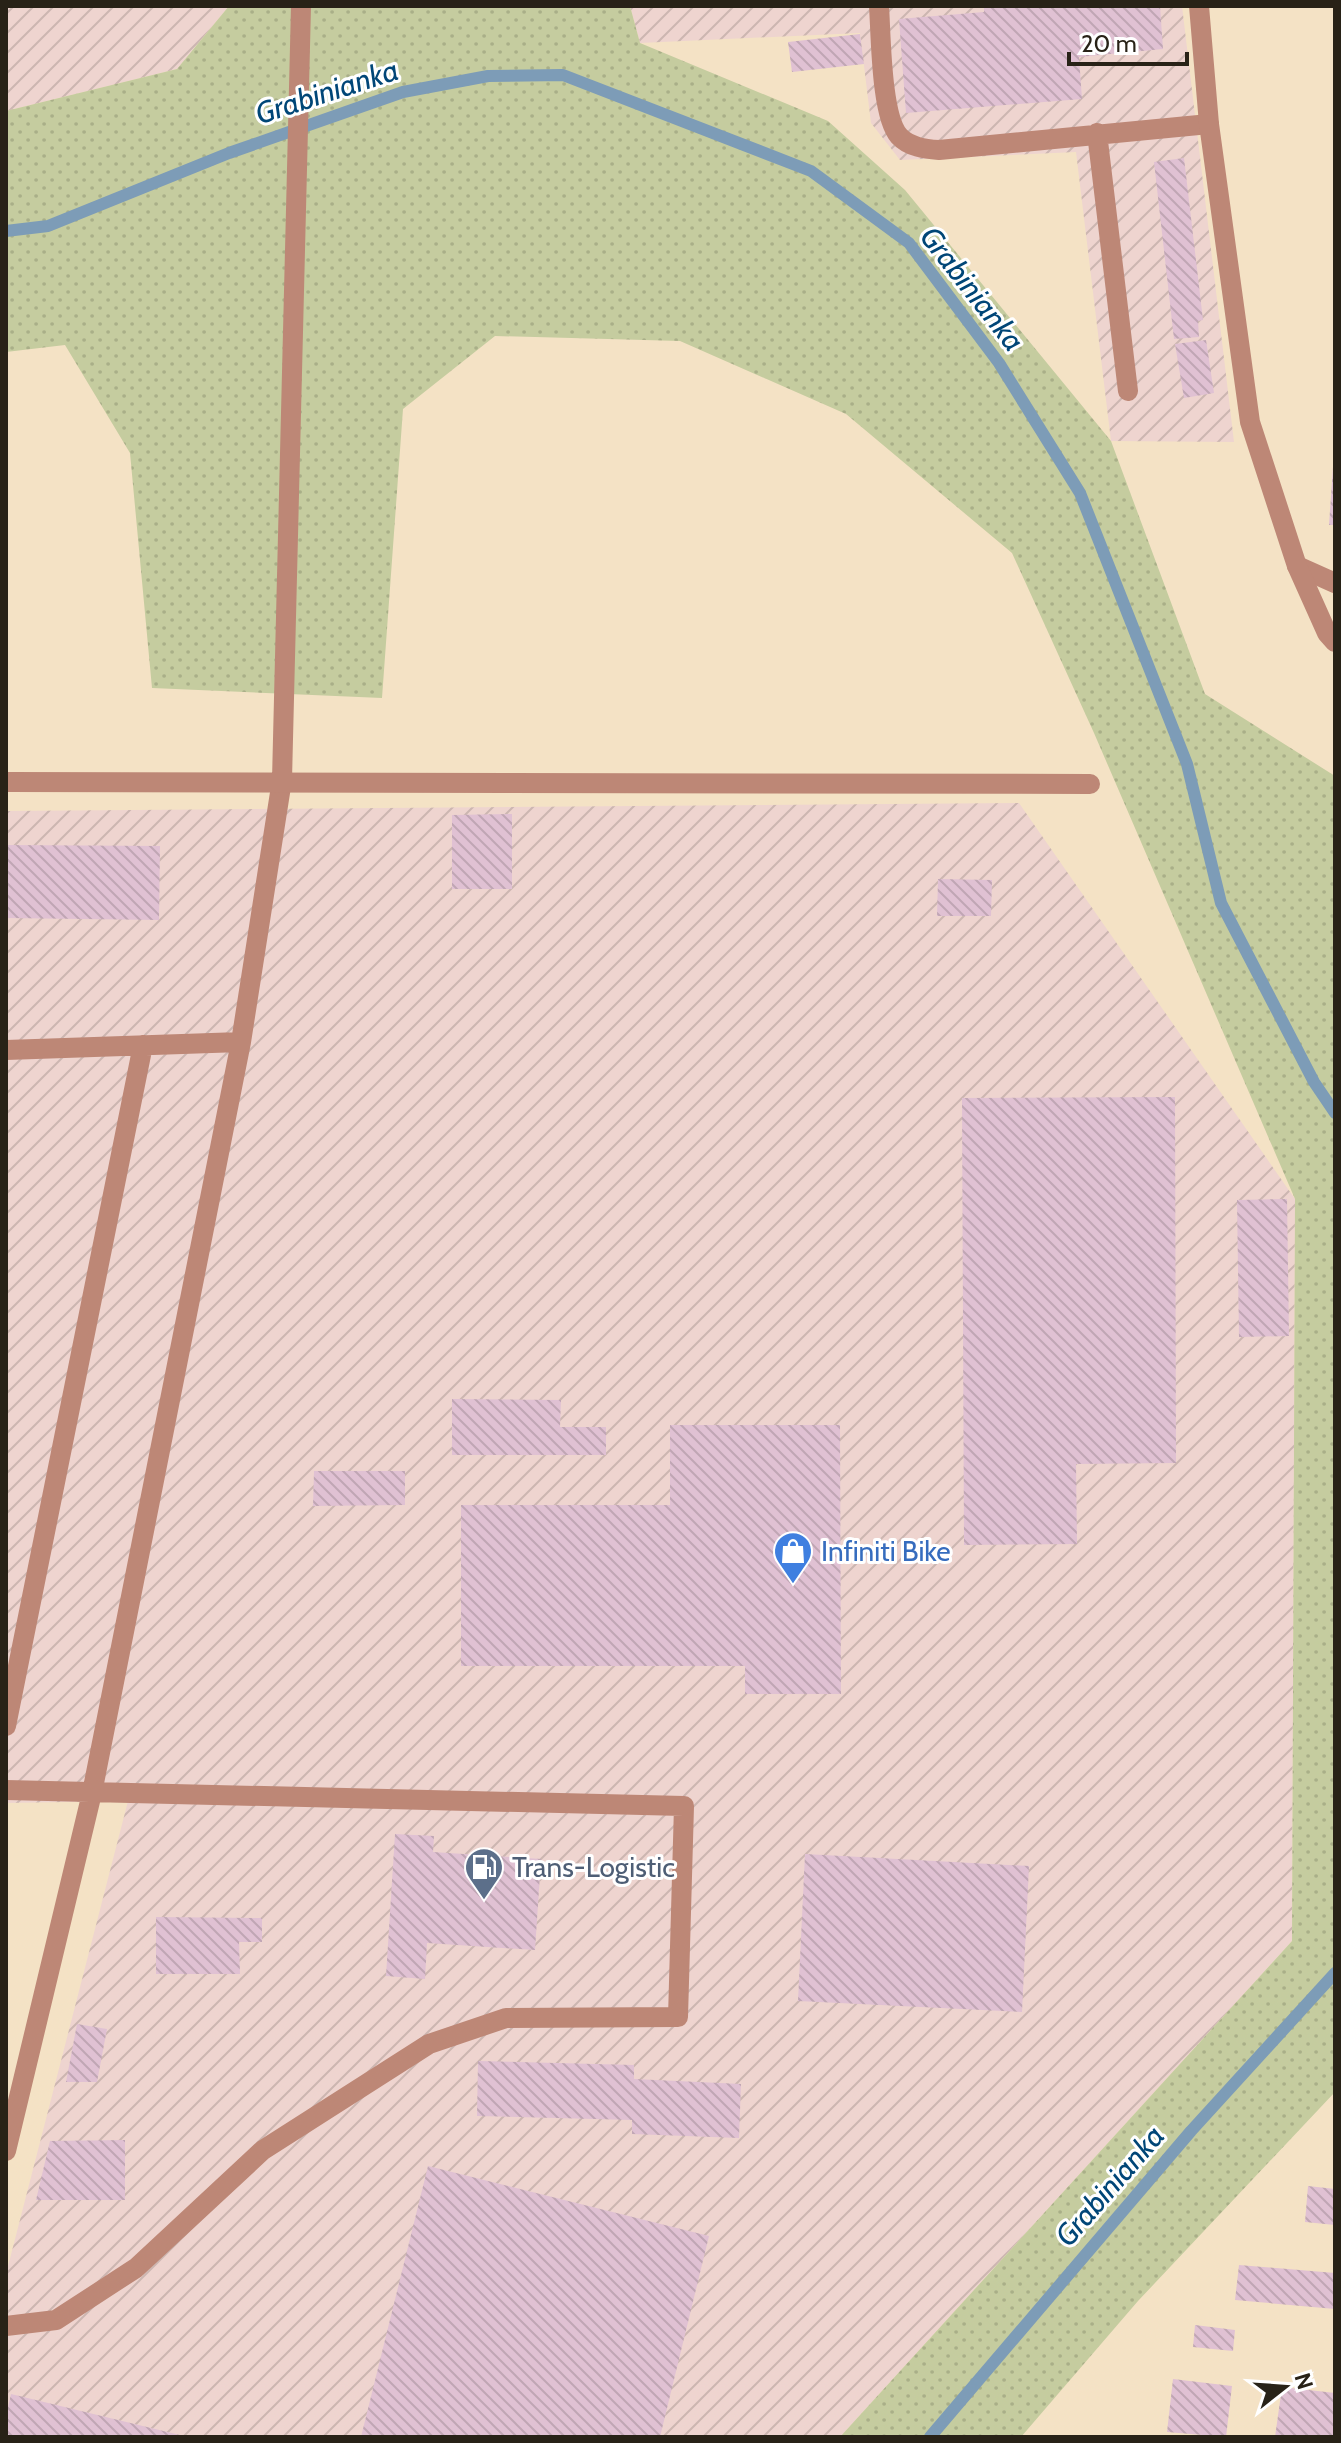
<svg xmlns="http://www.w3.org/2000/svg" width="1341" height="2443" font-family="Cabin,sans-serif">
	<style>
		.industrial { fill: url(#industrial-furrows) }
		.grass { fill: url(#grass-dots) }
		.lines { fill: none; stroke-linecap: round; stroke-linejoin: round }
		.stream { stroke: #7d9cb7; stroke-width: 12 }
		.building { fill: url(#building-back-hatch) }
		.lane { stroke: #bd8776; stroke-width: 20 }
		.street { stroke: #bd8776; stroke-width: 20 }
		.labels { text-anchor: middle; stroke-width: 6; stroke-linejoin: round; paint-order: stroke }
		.shop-label { font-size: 28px; fill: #366cbe; stroke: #fff; text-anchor: start }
		.service-label { font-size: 28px; fill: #4e5e75; stroke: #fff; text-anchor: start }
		.water-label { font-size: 30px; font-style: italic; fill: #004677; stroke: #fff }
	</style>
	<defs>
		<pattern id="industrial-furrows" width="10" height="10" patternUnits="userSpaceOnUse" patternTransform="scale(2)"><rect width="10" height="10" fill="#eed4cf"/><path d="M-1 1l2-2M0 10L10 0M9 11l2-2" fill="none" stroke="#ccb6b1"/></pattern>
		<pattern id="grass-dots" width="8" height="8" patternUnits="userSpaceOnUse" patternTransform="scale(2)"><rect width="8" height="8" fill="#c5cc9f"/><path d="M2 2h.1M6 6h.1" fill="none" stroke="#a9af88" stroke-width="1.8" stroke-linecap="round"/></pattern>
		<pattern id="building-back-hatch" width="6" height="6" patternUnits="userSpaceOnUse" patternTransform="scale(2)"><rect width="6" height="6" fill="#e0c1d3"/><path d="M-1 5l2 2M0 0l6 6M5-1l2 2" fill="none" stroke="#c0a6b4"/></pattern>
	</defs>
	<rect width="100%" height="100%" fill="#f4e2c5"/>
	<path class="industrial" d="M6,6h223l-52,63 -171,42z
		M630,6h552l52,436 -123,-1 -35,-289 -176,8 -29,-37 -11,-90 -220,10z
		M1019,803l276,396 -3,742 -452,496h-834v-163l122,-473 -122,2v-992z"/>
	<path class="grass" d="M229,6h401l10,37 188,78 77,69 206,251 94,253 130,82v1316l-197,209 -117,136h-181l452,-496 3,-742 -201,-466 -82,-180 -166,-139 -166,-73 -185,-5 -92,73 -21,289 -230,-10 -22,-235 -65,-108 -59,7v-241l171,-42z"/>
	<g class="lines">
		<path class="stream" d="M6,231l42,-5 181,-73 174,-61 85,-16 75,-1 248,96 98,72 90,120 81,130 107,271 34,139 93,179 21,31
			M930,2437l261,-306 144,-158"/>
	</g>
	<path class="building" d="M984,6h176l3,43 -84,8 3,42 -176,14 -7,-94 85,-7z
		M860,34l4,30 -72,8 -4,-30z
		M1184,158l19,162 -5,1 1,16 -25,2 -20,-177z
		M1206,340l8,53 -30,5 -9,-54z
		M1333,467h2v58h-6z
		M512,814v75h-60v-74z
		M6,845l154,1 -1,74 -153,-2z
		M938,879l54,1 -1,36h-54z
		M1175,1097l1,366 -100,1 1,80 -113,1 -2,-447z
		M1287,1199l2,137 -50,1 -2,-137z
		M452,1399l109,1 -1,27h46v28h-154z
		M670,1425h170l1,269h-96v-28h-284v-161h209z
		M314,1471h91v34l-92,1z
		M395,1834l39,2 -1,16 108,7 -6,91 -108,-7 -2,36 -39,-3z
		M805,1854l224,12 -7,146 -224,-11z
		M156,1917l106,1v24h-23l1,32h-84z
		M77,2024l30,5 -10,53h-31z
		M478,2061l156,4v14l107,5 -2,54 -107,-4v-14l-155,-4z
		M125,2140v60h-89l14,-59z
		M428,2166l281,70 -49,201h-299z
		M1308,2186l27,3v36l-30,-3z
		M1239,2265l96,8v36l-100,-9z
		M1195,2325l40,5 -2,21 -40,-4z
		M1173,2379l59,7 -6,51 -59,-5z
		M1282,2387l53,6v44h-60z
		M11,2394l173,42v1h-178v-21z"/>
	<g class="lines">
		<path class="lane" d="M879,6c2,29 2,110 20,130 10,11 26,13 40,14l270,-26
			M1097,133l31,258
			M1297,566l38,17
			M6,1050l235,-8
			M6,1726l137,-681
			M6,1790l678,16 -6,211 -172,1 -77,26 -166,106 -127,118 -80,52 -50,6
			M6,2151l86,-358 149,-751 41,-262"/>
		<path class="street" d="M1199,6l10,118 41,298 47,144 30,67 8,9
			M282,780l19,-774
			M6,782l1084,2"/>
	</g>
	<defs>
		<g id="shop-pin" transform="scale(2)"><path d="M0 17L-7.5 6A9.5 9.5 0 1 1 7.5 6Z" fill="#3f7fe0" stroke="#fff"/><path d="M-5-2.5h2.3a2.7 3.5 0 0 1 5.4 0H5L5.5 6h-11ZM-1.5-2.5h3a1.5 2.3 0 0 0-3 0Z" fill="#fff"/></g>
		<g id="fuel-pin" transform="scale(2)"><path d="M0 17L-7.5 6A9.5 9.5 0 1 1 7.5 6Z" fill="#5c6f8a" stroke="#fff"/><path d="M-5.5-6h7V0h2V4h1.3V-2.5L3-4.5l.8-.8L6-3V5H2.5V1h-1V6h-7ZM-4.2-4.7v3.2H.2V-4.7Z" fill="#fff"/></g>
	</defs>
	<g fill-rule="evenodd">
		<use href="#shop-pin" x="793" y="1551"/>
		<use href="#fuel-pin" x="484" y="1867"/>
	</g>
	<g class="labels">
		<g class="shop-label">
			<text x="821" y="1561">Infiniti Bike</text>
		</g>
		<g class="service-label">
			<text x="512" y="1877">Trans-Logistic</text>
		</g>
		<g class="water-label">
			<text transform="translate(327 92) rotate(-18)" y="10">Grabinianka</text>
			<text transform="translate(972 289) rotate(52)" y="10">Grabinianka</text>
			<text transform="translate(1110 2186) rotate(-49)" y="10">Grabinianka</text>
		</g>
	</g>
	<rect width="1341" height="2443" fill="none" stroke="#282217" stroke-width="16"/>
	<g transform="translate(1285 2387) rotate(73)" stroke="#ffffff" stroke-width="6" paint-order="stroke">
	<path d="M0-6L14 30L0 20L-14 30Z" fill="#282217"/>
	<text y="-12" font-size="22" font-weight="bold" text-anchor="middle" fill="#282217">N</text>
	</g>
	<path d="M1069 52v12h118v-12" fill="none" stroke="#282217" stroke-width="4"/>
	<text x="1081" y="52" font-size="24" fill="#282217" stroke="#ffffff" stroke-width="6" paint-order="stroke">20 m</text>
</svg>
